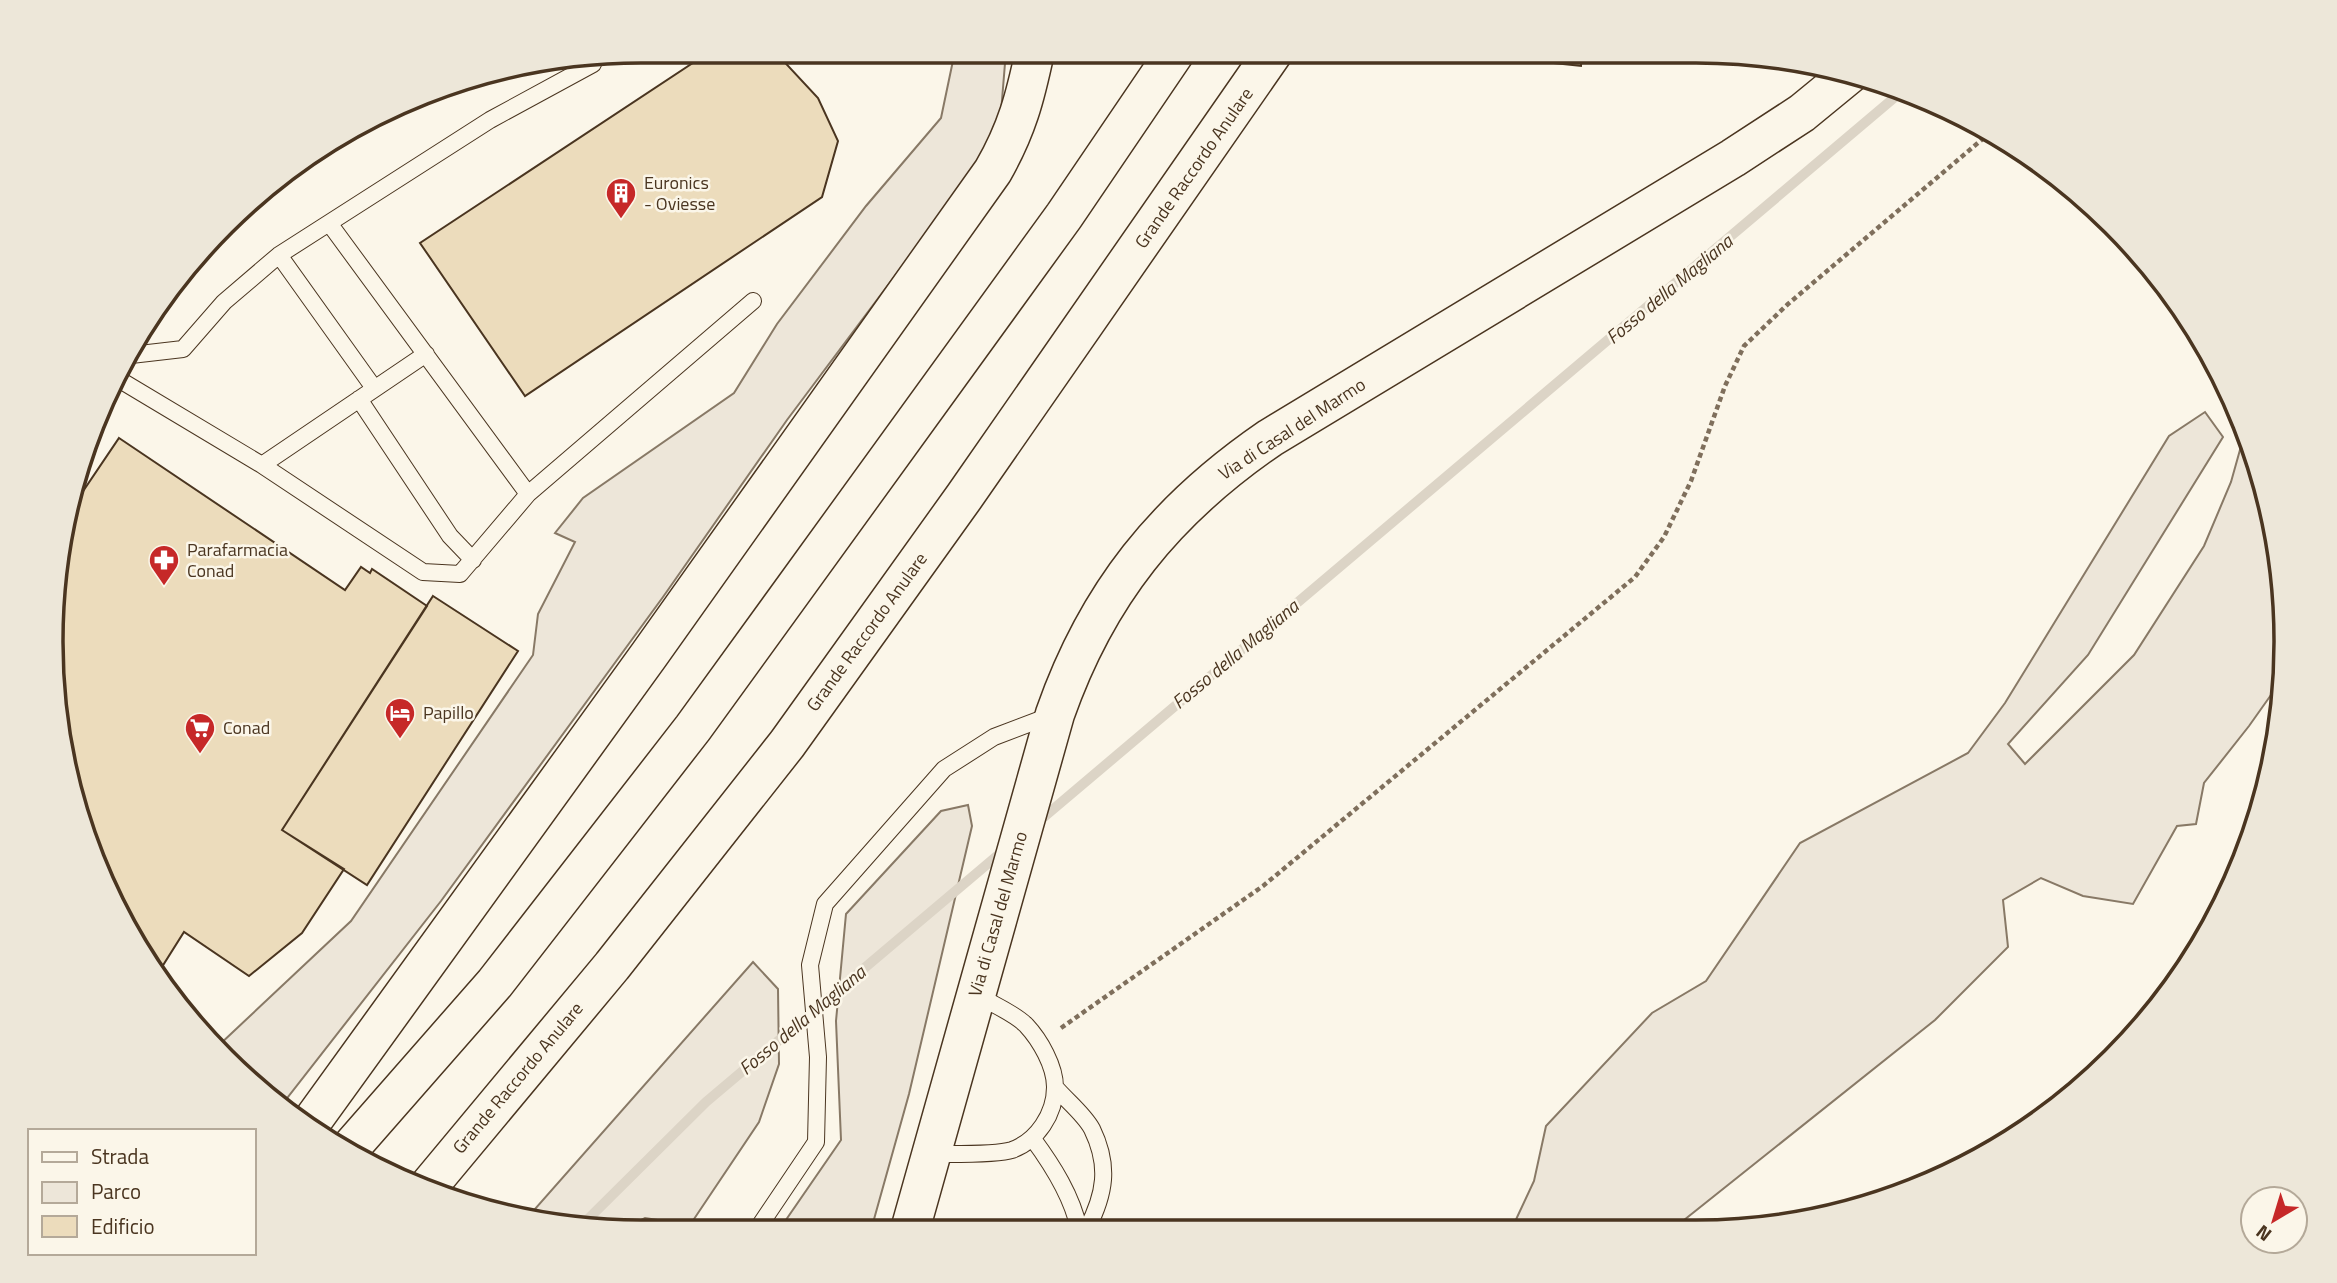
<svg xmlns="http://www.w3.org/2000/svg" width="2337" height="1283" font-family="'Titillium Web',sans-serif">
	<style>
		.green { fill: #ede6d9; stroke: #887966; stroke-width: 2 }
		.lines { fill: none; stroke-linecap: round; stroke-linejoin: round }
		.stream { stroke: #dcd4c6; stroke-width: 10 }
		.building { fill: #ecdcbc; stroke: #4a3520; stroke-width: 2 }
		.lane-casing { stroke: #4a3520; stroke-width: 18 }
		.secondary-casing { stroke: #4a3520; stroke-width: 41 }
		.highway-casing { stroke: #4a3520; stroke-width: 41 }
		.path { stroke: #7f6f5c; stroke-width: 4.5; stroke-dasharray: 5 3.5; stroke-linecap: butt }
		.lane { stroke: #fbf6e9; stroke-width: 16 }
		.secondary { stroke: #fbf6e9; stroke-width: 38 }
		.highway { stroke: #fbf6e9; stroke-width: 38 }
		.labels { text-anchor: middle; stroke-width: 5; stroke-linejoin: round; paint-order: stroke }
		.street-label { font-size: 18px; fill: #4a3520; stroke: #fbf6e9 }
		.poi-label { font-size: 18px; fill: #4a3520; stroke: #fbf6e9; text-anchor: start }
		.water-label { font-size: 19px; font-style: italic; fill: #4a3520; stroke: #fbf6e9 }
		.rim { fill: none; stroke: #4a3520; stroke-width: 3.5 }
	</style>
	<rect width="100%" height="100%" fill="#fbf6e9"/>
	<path class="green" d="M955,51h51l-7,86 -212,283 -124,177 -222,304 -157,201 -67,-55 134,-126 182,-266 5,-41 37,-72 -20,-9 28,-35 151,-105 43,-69 89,-118 75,-88z
		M2205,412l18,25 -135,218 -80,89 17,20 109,-109 70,-109 27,-64 14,-50 21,56 19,114 -2,76 -34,48 -45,57 -8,41 -19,2 -44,78 -50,-8 -42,-18 -38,22 5,47 -73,73 -261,208h-162l22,-47 12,-55 106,-113 54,-32 94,-138 168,-90 37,-50 164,-267z
		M968,805l4,21 -63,268 -38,136h-92l62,-90 -5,-119 10,-107 95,-103z
		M753,962l25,27 1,75 -20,58 -69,103 -45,-7 -25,13h-17l-76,-13z"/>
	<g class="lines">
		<path class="stream" d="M1038,822l863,-730
			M580,1227l126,-125 298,-252"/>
	</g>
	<path class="building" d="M711,51h57l10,4 40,43 20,43 -16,56 -297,199 -105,-153z
		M1527,52h55l-1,14 -55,-6z
		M119,438l226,152 16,-23 9,6 2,-4 55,37 -145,224 62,39 -42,64 -53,43 -65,-44 -24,38 -64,-102 -44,-187 17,-169z
		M433,596l85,55 -151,234 -85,-55z"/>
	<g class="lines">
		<g class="lane-casing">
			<path id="lane" d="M329,223l161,-103 103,-56
				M279,255l95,133
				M120,380l142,85 161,107 37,2 68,-80 -199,-271 -50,32 -55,47 -41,47 -52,6
				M359,399l91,137 23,24
				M262,465l164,-111
				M528,494l225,-193
				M1055,1087c11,13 29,27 37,42 18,37 13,65 -5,100
				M1033,1139c20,27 39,57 46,90
				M932,1154c18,0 65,1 80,-4 25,-9 43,-36 43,-63 0,-21 -15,-47 -29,-62 -13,-13 -35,-21 -50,-31
				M756,1231l60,-89 2,-85 -8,-92 15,-61 119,-135 50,-32 58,-22"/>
		</g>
		<g class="secondary-casing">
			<path id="secondary" d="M910,1230l145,-516c42,-120 110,-204 215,-276l463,-280 69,-45 50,-41"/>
		</g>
		<g class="highway-casing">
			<path id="highway" d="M310,1124l339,-469 344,-484c24,-42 32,-73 42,-120
				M346,1153l149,-170 198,-255 371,-512 112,-165
				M428,1187l184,-221 175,-222 177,-247 310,-446"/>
		</g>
		<path class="path" d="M1061,1028l202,-142 372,-309 29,-40 27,-56 34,-95 19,-40 44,-42 204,-173"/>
		<use href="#lane" class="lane"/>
		<use href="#secondary" class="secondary"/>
		<use href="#highway" class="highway"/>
	</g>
	<defs>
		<g id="building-pin" transform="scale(1.575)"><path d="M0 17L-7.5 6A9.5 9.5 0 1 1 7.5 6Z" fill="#c62828" stroke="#fbf6e9"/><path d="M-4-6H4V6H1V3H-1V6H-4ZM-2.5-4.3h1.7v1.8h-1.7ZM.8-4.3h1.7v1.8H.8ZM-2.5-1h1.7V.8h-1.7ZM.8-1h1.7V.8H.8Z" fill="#fff"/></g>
		<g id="pharmacy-pin" transform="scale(1.575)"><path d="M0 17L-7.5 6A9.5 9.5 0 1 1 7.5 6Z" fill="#c62828" stroke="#fbf6e9"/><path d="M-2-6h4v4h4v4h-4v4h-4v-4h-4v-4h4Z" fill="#fff"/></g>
		<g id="hotel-pin" transform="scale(1.575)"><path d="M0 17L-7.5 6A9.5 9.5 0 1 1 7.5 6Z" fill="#c62828" stroke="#fbf6e9"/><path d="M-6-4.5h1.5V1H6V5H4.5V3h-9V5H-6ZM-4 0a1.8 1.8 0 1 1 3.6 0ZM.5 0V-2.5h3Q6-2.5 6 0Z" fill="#fff"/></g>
		<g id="supermarket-pin" transform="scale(1.575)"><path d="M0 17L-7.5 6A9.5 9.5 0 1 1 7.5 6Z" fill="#c62828" stroke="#fbf6e9"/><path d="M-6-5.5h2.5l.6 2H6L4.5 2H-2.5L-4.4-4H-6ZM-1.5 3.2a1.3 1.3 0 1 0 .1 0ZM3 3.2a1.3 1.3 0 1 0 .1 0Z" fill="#fff"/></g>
	</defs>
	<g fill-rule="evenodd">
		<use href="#building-pin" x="621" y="193"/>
		<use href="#pharmacy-pin" x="164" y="560"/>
		<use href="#hotel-pin" x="400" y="713"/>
		<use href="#supermarket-pin" x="200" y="728"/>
	</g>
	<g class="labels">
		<g class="street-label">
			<text transform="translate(1194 168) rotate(-55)" y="6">Grande Raccordo Anulare</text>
			<text transform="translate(1292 429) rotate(-33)" y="6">Via di Casal del Marmo</text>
			<text transform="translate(867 632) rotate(-54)" y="6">Grande Raccordo Anulare</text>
			<text transform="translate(998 914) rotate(-74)" y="6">Via di Casal del Marmo</text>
			<text transform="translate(518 1078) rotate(-50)" y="6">Grande Raccordo Anulare</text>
		</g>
		<g class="poi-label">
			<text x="644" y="189">Euronics<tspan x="644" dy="21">- Oviesse</tspan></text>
			<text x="187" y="556">Parafarmacia<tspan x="187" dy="21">Conad</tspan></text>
			<text x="423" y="719">Papillo</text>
			<text x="223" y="734">Conad</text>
		</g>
		<g class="water-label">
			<text transform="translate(1669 289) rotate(-40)" y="7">Fosso della Magliana</text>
			<text transform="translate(1235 654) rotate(-40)" y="7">Fosso della Magliana</text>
			<text transform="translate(802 1020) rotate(-40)" y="7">Fosso della Magliana</text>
		</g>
	</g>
	<path d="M0 0H2337V1283H0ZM641 63H1696A578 578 0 0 1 2274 641V642A578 578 0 0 1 1696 1220H641A578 578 0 0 1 63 642V641A578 578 0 0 1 641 63Z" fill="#ede7d9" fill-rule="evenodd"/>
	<path class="rim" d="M641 63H1696A578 578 0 0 1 2274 641V642A578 578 0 0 1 1696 1220H641A578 578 0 0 1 63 642V641A578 578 0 0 1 641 63Z"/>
	<rect x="28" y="1129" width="228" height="126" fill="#fbf6e9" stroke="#b4a999" stroke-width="2"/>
	<rect x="42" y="1152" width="35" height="10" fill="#fbf6e9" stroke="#b4a999" stroke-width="2"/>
	<text x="91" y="1164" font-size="21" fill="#4a3520">Strada</text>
	<rect x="42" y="1182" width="35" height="21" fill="#ede6d9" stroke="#b4a999" stroke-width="2"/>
	<text x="91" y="1199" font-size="21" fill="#4a3520">Parco</text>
	<rect x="42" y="1216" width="35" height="21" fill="#ecdcbc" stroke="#b4a999" stroke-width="2"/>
	<text x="91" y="1234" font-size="21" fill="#4a3520">Edificio</text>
	<g transform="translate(2274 1220) rotate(218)"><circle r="33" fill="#fbf6e9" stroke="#b4a999" stroke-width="2"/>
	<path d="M0-5L12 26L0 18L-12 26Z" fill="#c62828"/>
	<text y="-10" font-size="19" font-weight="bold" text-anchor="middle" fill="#4a3520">N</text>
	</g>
</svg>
